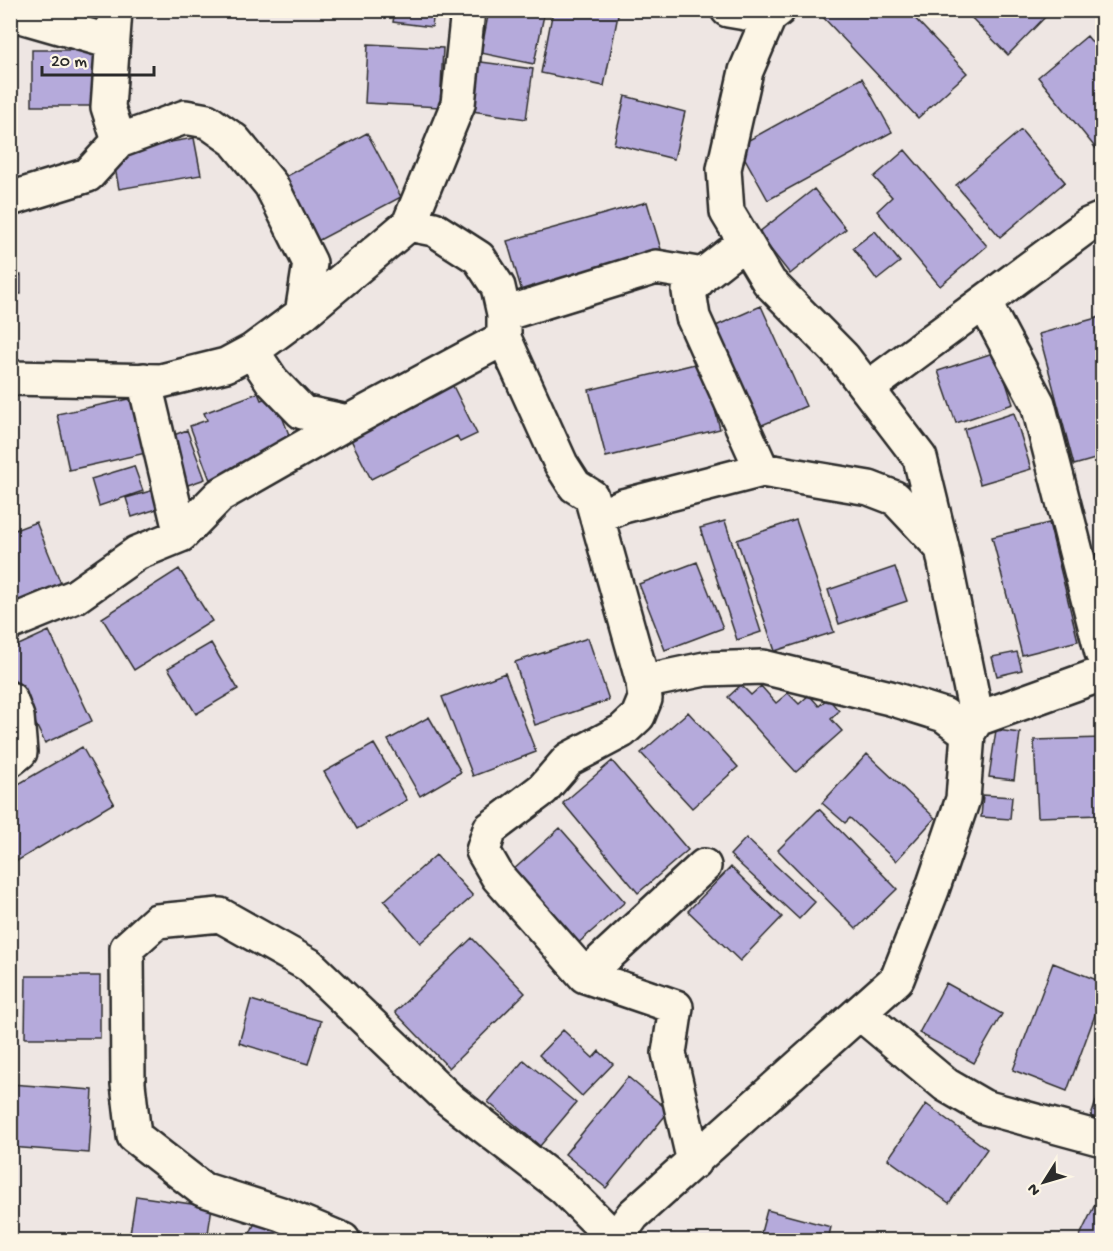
<svg xmlns="http://www.w3.org/2000/svg" width="1113" height="1251" font-family="'Gochi Hand',sans-serif">
	<style>
		.building { fill: #b5aadb; stroke: #2b2b2b; stroke-width: 1.5 }
		.lines { fill: none; stroke-linecap: round; stroke-linejoin: round }
		.minor-casing { stroke: #2b2b2b; stroke-width: 38 }
		.minor { stroke: #fcf5e5; stroke-width: 33 }
	</style>
	<rect width="100%" height="100%" fill="#eee6e3"/>
	<filter id="ink" filterUnits="userSpaceOnUse"><feTurbulence type="fractalNoise" baseFrequency=".0167" numOctaves="2"/><feDisplacementMap in="SourceGraphic" scale="12" xChannelSelector="R" yChannelSelector="G"/><feConvolveMatrix kernelMatrix="1 2 1 2 8 2 1 2 1" color-interpolation-filters="sRGB"/></filter>
	<g filter="url(#ink)">
		<path class="building" d="M395,10h39l-2,17 -39,-5z
			M489,10h56l-11,54 -53,-11z
			M553,10h66l-15,76 -63,-13z
			M825,10h82l60,63 -49,45 -97,-103z
			M964,10h88l-44,45z
			M1087,36l15,18v102l-64,-79z
			M368,44l75,4 -3,59 -75,-4z
			M32,50h64v56h-64z
			M466,60l67,9 -7,50 -67,-10z
			M862,78l30,54 -124,68 -30,-54z
			M625,96l60,16 -11,47 -60,-15z
			M1021,130l44,52 -65,55 -44,-52z
			M367,133l34,64 -93,49 -34,-63z
			M194,138l7,37 -82,14 -7,-37z
			M905,150l82,96 -47,40 -63,-75 15,-14 -18,-20z
			M814,189l32,40 -56,45 -32,-41z
			M647,202l16,54 -140,39 -16,-54z
			M875,231l25,31 -23,18 -24,-32z
			M10,275h11v19h-11z
			M761,306l45,100 -53,23 -44,-100z
			M1100,317l2,9v131l-28,8 -35,-131z
			M996,352l17,52 -57,19 -18,-52z
			M703,362l17,67 -114,28 -17,-67z
			M448,376l29,58 -17,8 -3,-6 -86,43 -26,-51z
			M258,393l3,7 13,-5 20,53 -84,32 -20,-54 17,-6 -3,-7z
			M134,398l12,55 -77,17 -12,-56z
			M1014,413l17,56 -51,15 -16,-55z
			M187,430l18,49 -20,7 -19,-48z
			M134,466l9,25 -44,15 -8,-27z
			M154,490l6,18 -28,9 -6,-19z
			M796,520l38,112 -59,19 -38,-111z
			M725,521l36,111 -24,8 -37,-112z
			M36,522l26,64 -52,21v-75z
			M1049,523l29,118 -56,14 -30,-118z
			M697,562l26,66 -58,22 -26,-66z
			M895,567l12,34 -68,23 -11,-34z
			M179,569l33,52 -78,49 -32,-52z
			M49,631l43,90 -47,22 -35,-72v-22z
			M588,638l21,62 -74,25 -20,-63z
			M211,643l27,46 -42,25 -28,-46z
			M1017,652l5,18 -25,6 -5,-19z
			M505,673l31,79 -63,24 -31,-79z
			M741,685l10,10 10,-9 15,17 12,-10 11,11 10,-9 10,11 9,-8 11,13 -8,8 11,12 -46,41 -68,-75z
			M688,712l50,55 -46,41 -51,-55z
			M429,717l32,55 -41,24 -32,-56z
			M996,730l24,3 -6,47 -25,-3z
			M1102,738v77l-64,2 -4,-77z
			M374,744l33,56 -50,29 -33,-57z
			M82,747l32,56 -102,61 -2,-75z
			M867,754l68,64 -39,43 -46,-43 -5,5 -23,-20z
			M612,761l76,89 -50,43 -75,-90z
			M983,795l29,2 -2,22 -29,-2z
			M819,809l78,80 -41,40 -78,-79z
			M560,828l65,74 -49,43 -64,-74z
			M746,838l69,64 -16,17 -69,-64z
			M436,855l37,41 -53,47 -36,-42z
			M731,867l51,50 -42,44 -52,-50z
			M472,938l53,55 -76,75 -54,-56z
			M1053,963l49,19v14l-35,95 -54,-21z
			M26,976h74v62h-75z
			M946,983l56,31 -28,49 -55,-30z
			M251,1000l70,21 -13,43 -69,-21z
			M563,1030l30,28 6,-7 14,13 -31,32 -43,-41z
			M524,1060l52,43 -36,43 -52,-44z
			M628,1077l41,34 -63,77 -41,-34z
			M10,1084l83,6 -4,63 -79,-6z
			M1102,1084v36l-11,-4z
			M926,1104l61,45 -38,54 -61,-44z
			M136,1196l76,11 -5,33h-78z
			M1099,1196l3,1v43h-24z
			M767,1210l64,17 -3,13h-69z
			M257,1218l52,22h-62z"/>
		<g class="lines">
			<g class="minor-casing">
				<path id="minor" d="M115,10l-7,97 11,34
					M728,10l41,7
					M778,10l-9,7 -23,54 -22,98 3,43 42,70 74,75 77,101 22,90 35,171
					M10,13l101,29
					M10,199l78,-24 31,-34 66,-24 22,4 27,19 37,45 39,78 -8,51
					M409,224l25,5 45,29 19,29 6,27v24l57,126 14,22 16,10 52,186 2,17 -7,17 -16,15 -53,28 -26,30 -53,40 -7,22 15,26 87,99 91,31 -7,46 25,109
					M745,242l-42,33 -14,16 4,26 69,153
					M984,302l54,102 64,249
					M504,314l152,-47 47,8
					M252,351l20,30 30,31 46,10
					M10,378l151,3 65,-16 26,-14 50,-37 107,-90 49,-120 10,-94
					M144,380l37,155
					M868,388l220,-163 14,-6
					M597,518l26,-12 139,-36 107,18 26,10 46,49
					M10,623l66,-27 61,-43 44,-18 39,-40 128,-73 156,-84
					M643,682l62,-13 58,-2 127,31 54,17 24,18
					M10,699l7,18 3,35 -10,8
					M585,976l119,-110
					M860,1013l86,72 38,22 118,32
					M343,1240l-62,-26 -79,-25 -68,-53 -6,-52 -1,-136 30,-27 63,-6 89,50 141,135 114,88 52,52
					M615,1240l18,-25 264,-236 35,-89 31,-91 5,-66 9,-14 125,-45"/>
			</g>
			<use href="#minor" class="minor"/>
		</g>
	</g>
	<rect width="1113" height="1251" fill="none" stroke="#fcf5e5" stroke-width="36"/>
	<rect x="18" y="18" width="1077" height="1215" fill="none" stroke="#2b2b2b" stroke-width="2" filter="url(#ink)"/>
	<g transform="translate(1044 1182) rotate(233)" stroke="#fcf5e5" stroke-width="4.5" paint-order="stroke">
	<path d="M0-4.5L10 22L0 15L-10 22Z" fill="#2b2b2b"/>
	<text y="-9" font-size="16" font-weight="bold" text-anchor="middle" fill="#2b2b2b">N</text>
	</g>
	<path d="M42 66v9h112v-9" fill="none" stroke="#2b2b2b" stroke-width="3"/>
	<text x="51" y="66" font-size="18" fill="#2b2b2b" stroke="#fcf5e5" stroke-width="4.5" paint-order="stroke">20 m</text>
</svg>
